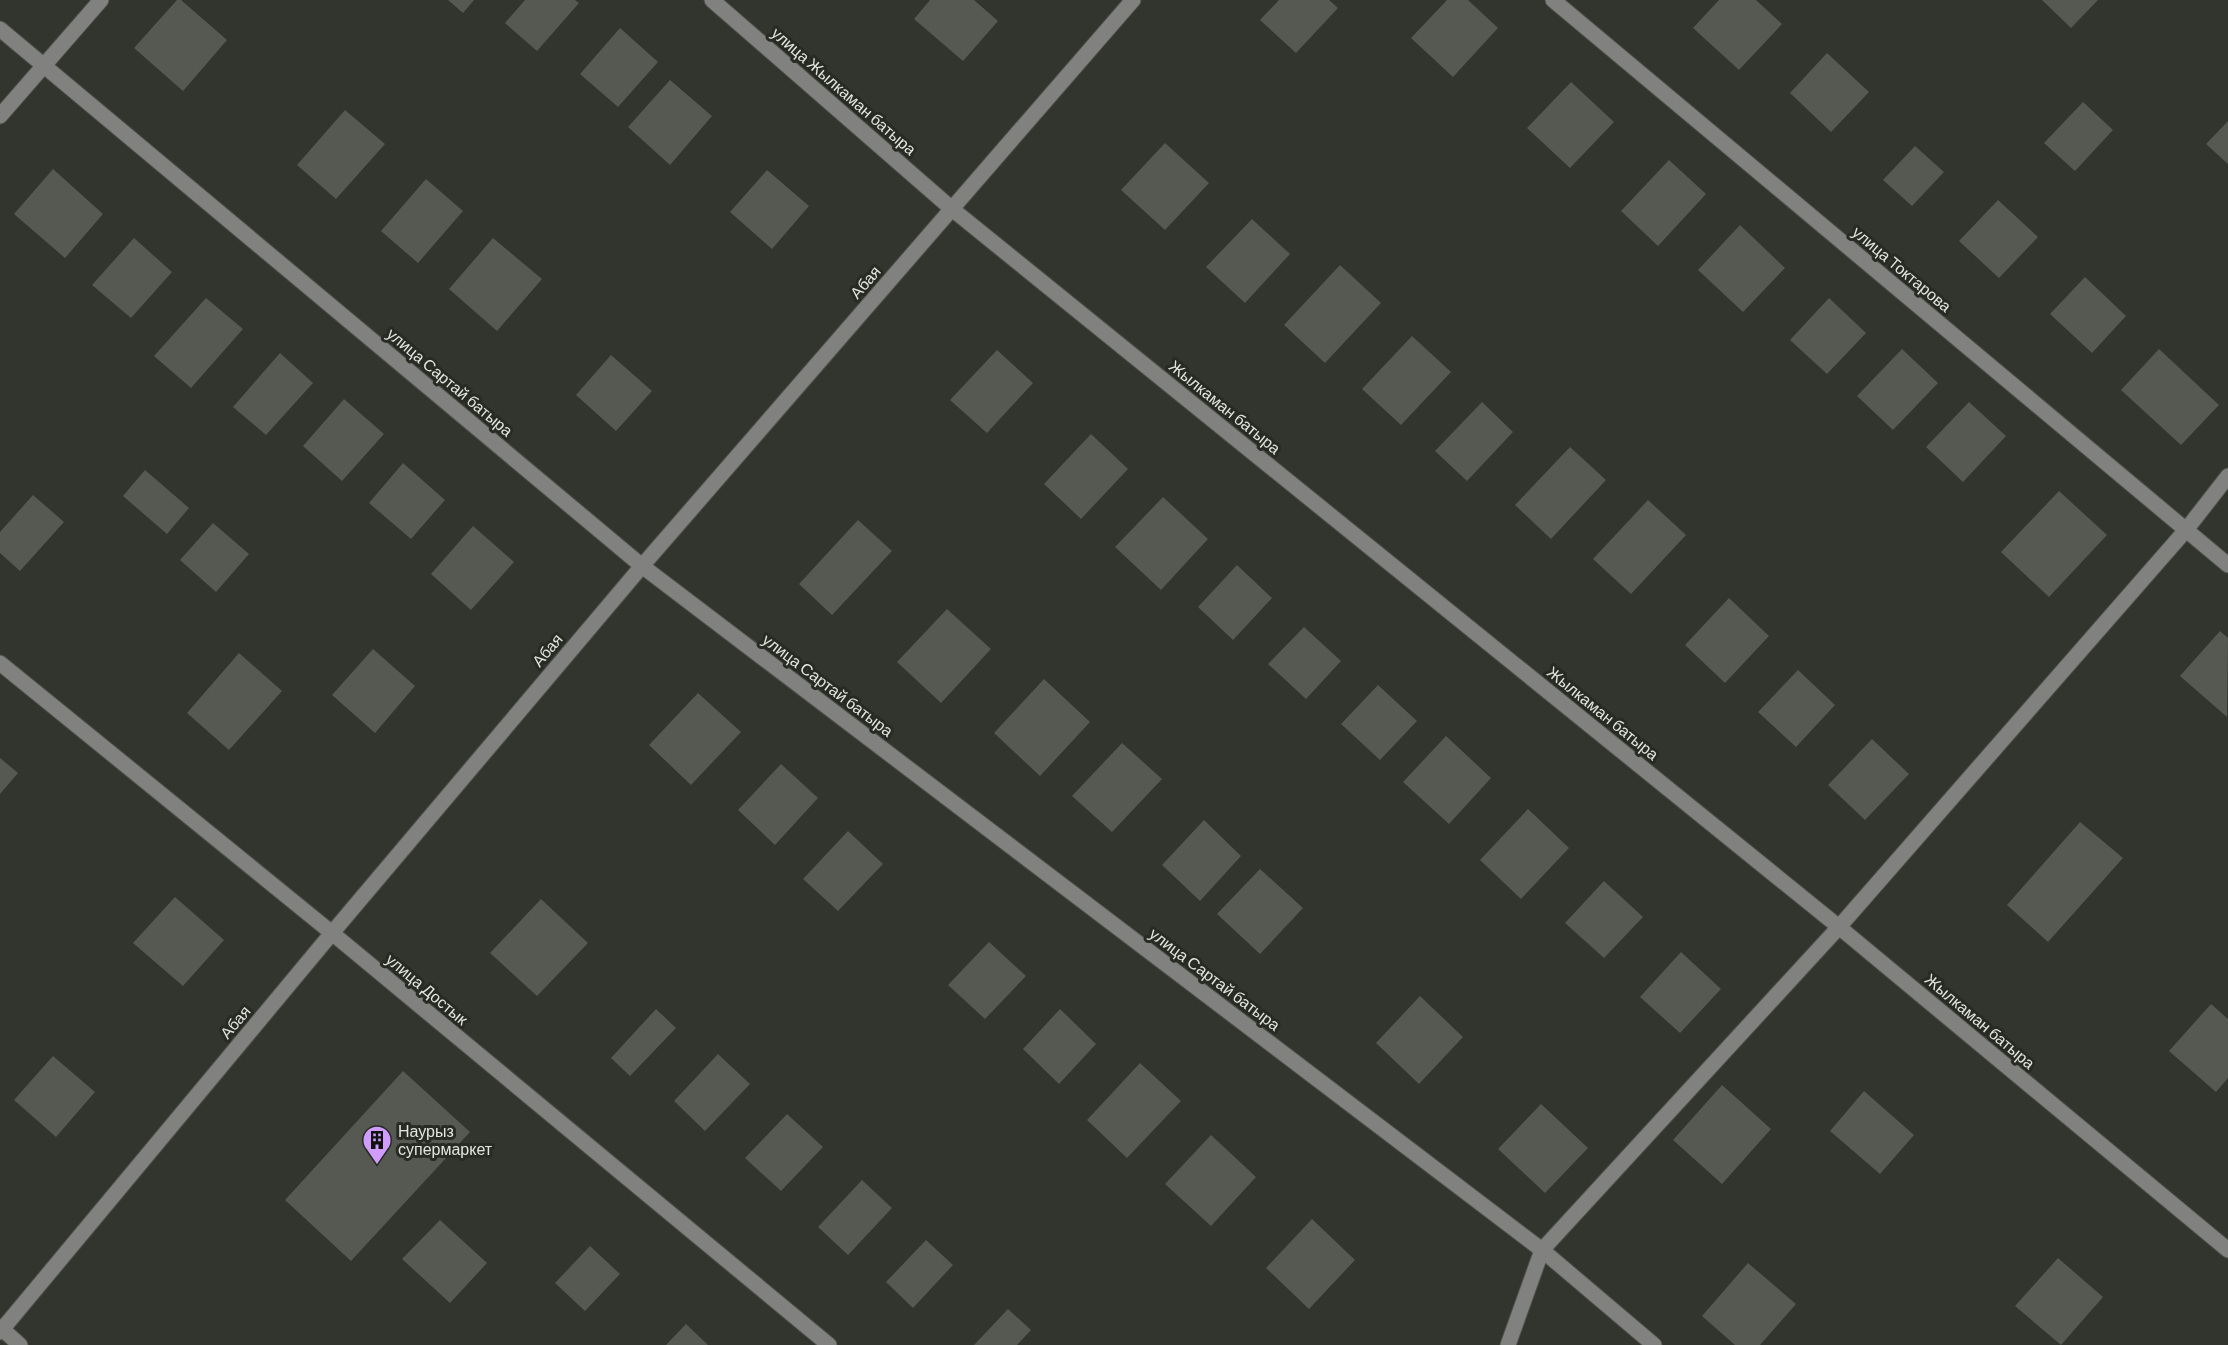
<svg xmlns="http://www.w3.org/2000/svg" width="2228" height="1345" font-family="Barlow,sans-serif">
	<style>
		.building { fill: #555951 }
		.lines { fill: none; stroke-linecap: round; stroke-linejoin: round }
		.minor-casing { stroke: #4d514a; stroke-width: 17 }
		.minor { stroke: #81827f; stroke-width: 15 }
		.labels { text-anchor: middle; stroke-width: 6; stroke-linejoin: round; paint-order: stroke }
		.street-label { font-size: 16px; fill: #e3e5e1; stroke: #272b23 }
		.poi-label { font-size: 16px; fill: #e3e5e1; stroke: #272b23; text-anchor: start }
	</style>
	<rect width="100%" height="100%" fill="#31352d"/>
	<path class="building" d="M177,0h4l46,40 -44,51 -49,-43z
		M448,0h26l-11,13z
		M525,0h50l4,3 -42,48 -32,-28z
		M930,0h44l24,21 -35,40 -49,-42z
		M1279,0h50l9,8 -42,45 -36,-33z
		M1447,0h21l30,28 -45,49 -42,-39z
		M1719,0h37l26,24 -43,46 -46,-42z
		M2042,0h56l-27,28z
		M620,28l38,34 -40,45 -38,-33z
		M1827,53l42,39 -38,40 -41,-39z
		M670,80l42,36 -42,49 -42,-38z
		M1571,82l43,40 -44,46 -43,-40z
		M2083,102l30,28 -38,41 -31,-28z
		M345,110l40,34 -49,55 -39,-34z
		M2228,121v43l-22,-20z
		M1165,143l44,40 -44,47 -44,-40z
		M1915,146l29,26 -32,34 -29,-26z
		M1669,160l37,34 -48,52 -37,-35z
		M53,169l50,45 -38,44 -51,-44z
		M767,170l42,36 -37,43 -42,-37z
		M426,179l37,32 -45,52 -37,-32z
		M1998,200l40,37 -39,41 -40,-37z
		M1252,219l38,35 -45,49 -39,-36z
		M1740,225l45,43 -42,44 -45,-42z
		M134,238l38,34 -41,46 -39,-33z
		M493,238l49,41 -45,52 -48,-42z
		M1340,265l41,38 -56,60 -41,-38z
		M2085,277l41,39 -34,37 -42,-39z
		M206,298l37,31 -52,59 -37,-32z
		M1829,298l37,35 -39,41 -37,-34z
		M1412,336l39,36 -50,53 -39,-36z
		M1902,349l36,34 -45,47 -36,-34z
		M2159,349l60,56 -38,40 -60,-55z
		M997,350l36,33 -46,50 -37,-33z
		M280,353l33,30 -47,52 -33,-28z
		M611,355l41,36 -36,40 -40,-36z
		M344,399l40,35 -42,47 -39,-35z
		M1482,402l31,30 -46,49 -32,-30z
		M1969,402l37,34 -43,46 -37,-35z
		M1091,434l37,35 -47,50 -37,-35z
		M1570,447l36,33 -55,59 -36,-34z
		M403,463l42,37 -34,39 -42,-36z
		M145,470l44,38 -22,26 -44,-38z
		M2059,491l48,44 -58,62 -48,-45z
		M33,495l31,27 -44,49 -20,-18v-21z
		M1163,497l45,42 -47,51 -46,-43z
		M1648,500l38,35 -55,59 -38,-35z
		M858,520l34,31 -60,64 -33,-31z
		M213,523l36,31 -33,38 -36,-32z
		M473,526l41,36 -43,48 -40,-36z
		M1237,565l35,33 -39,42 -35,-33z
		M1729,598l40,38 -44,47 -40,-38z
		M947,609l44,40 -50,54 -44,-41z
		M1304,627l37,34 -35,38 -38,-35z
		M2220,631l8,7 -1,79 -47,-41z
		M373,649l42,37 -40,47 -43,-38z
		M239,653l43,38 -53,59 -42,-37z
		M1798,670l37,35 -39,42 -38,-35z
		M1044,679l46,43 -50,54 -46,-43z
		M1378,685l39,36 -37,39 -39,-36z
		M698,693l43,39 -50,53 -42,-40z
		M1446,736l45,42 -42,46 -46,-42z
		M1872,739l37,35 -44,46 -37,-35z
		M1122,743l40,36 -50,53 -40,-36z
		M0,758l18,15 -18,21z
		M781,764l37,34 -43,47 -37,-35z
		M1528,809l41,39 -48,51 -41,-39z
		M1204,820l37,36 -41,45 -38,-36z
		M2080,822l43,36 -75,84 -41,-37z
		M848,831l35,33 -45,47 -35,-32z
		M1260,869l43,39 -43,46 -43,-40z
		M1604,881l39,36 -39,41 -39,-35z
		M175,897l49,43 -41,46 -50,-43z
		M541,899l47,44 -51,53 -47,-43z
		M989,942l37,34 -41,43 -37,-34z
		M1681,952l40,37 -41,44 -40,-36z
		M1420,996l43,41 -44,47 -43,-41z
		M2211,1004l17,15v59l-12,14 -47,-41z
		M656,1009l20,19 -46,48 -19,-18z
		M1060,1009l36,35 -37,40 -36,-35z
		M718,1054l32,30 -45,47 -31,-30z
		M53,1056l42,36 -39,45 -42,-37z
		M1140,1063l41,38 -54,57 -40,-38z
		M403,1071l67,61 -119,129 -66,-61z
		M1722,1085l49,44 -49,55 -49,-44z
		M1864,1091l50,44 -34,39 -50,-43z
		M1541,1104l47,44 -43,45 -47,-44z
		M787,1114l36,33 -42,44 -36,-33z
		M1211,1135l45,42 -45,49 -46,-42z
		M862,1180l30,28 -44,47 -30,-28z
		M1312,1219l43,41 -46,49 -43,-41z
		M440,1220l47,43 -37,40 -48,-44z
		M926,1240l27,25 -40,43 -27,-26z
		M590,1246l30,28 -35,37 -30,-28z
		M2058,1258l45,39 -42,48 -46,-39z
		M1748,1263l48,41 -36,41h-25l-33,-29z
		M1008,1309l23,21 -14,15h-43z
		M686,1324l22,21h-42z"/>
	<g class="lines">
		<g class="minor-casing">
			<path id="minor" d="M712,0l240,209 887,718 389,323
				M1553,0l675,565
				M0,29l642,537 900,684 112,95
				M0,116l101,-116
				M0,663l332,270 497,412
				M0,1327l20,18
				M0,1332l332,-399 310,-367 491,-566
				M1508,1345l34,-95 297,-323 347,-397 42,-54"/>
		</g>
		<use href="#minor" class="minor"/>
	</g>
	<defs>
		<g id="building-pin" transform="scale(1.5)"><path d="M0 17L-7.5 6A9.5 9.5 0 1 1 7.5 6Z" fill="#d09dff" stroke="#272b23"/><path d="M-4-6H4V6H1V3H-1V6H-4ZM-2.5-4.3h1.7v1.8h-1.7ZM.8-4.3h1.7v1.8H.8ZM-2.5-1h1.7V.8h-1.7ZM.8-1h1.7V.8H.8Z" fill="#111"/></g>
	</defs>
	<g fill-rule="evenodd">
		<use href="#building-pin" x="377" y="1140"/>
	</g>
	<g class="labels">
		<g class="street-label">
			<text transform="translate(844 91) rotate(41)" y="6">улица Жылкаман батыра</text>
			<text transform="translate(1902 269) rotate(40)" y="6">улица Токтарова</text>
			<text transform="translate(865 282) rotate(-49)" y="6">Абая</text>
			<text transform="translate(450 382) rotate(40)" y="6">улица Сартай батыра</text>
			<text transform="translate(1225 407) rotate(39)" y="6">Жылкаман батыра</text>
			<text transform="translate(547 650) rotate(-50)" y="6">Абая</text>
			<text transform="translate(828 685) rotate(37)" y="6">улица Сартай батыра</text>
			<text transform="translate(1603 713) rotate(39)" y="6">Жылкаман батыра</text>
			<text transform="translate(1215 979) rotate(37)" y="6">улица Сартай батыра</text>
			<text transform="translate(427 989) rotate(40)" y="6">улица Достык</text>
			<text transform="translate(1980 1021) rotate(40)" y="6">Жылкаман батыра</text>
			<text transform="translate(235 1022) rotate(-50)" y="6">Абая</text>
		</g>
		<g class="poi-label">
			<text x="398" y="1137">Наурыз<tspan x="398" dy="18">супермаркет</tspan></text>
		</g>
	</g>
</svg>
